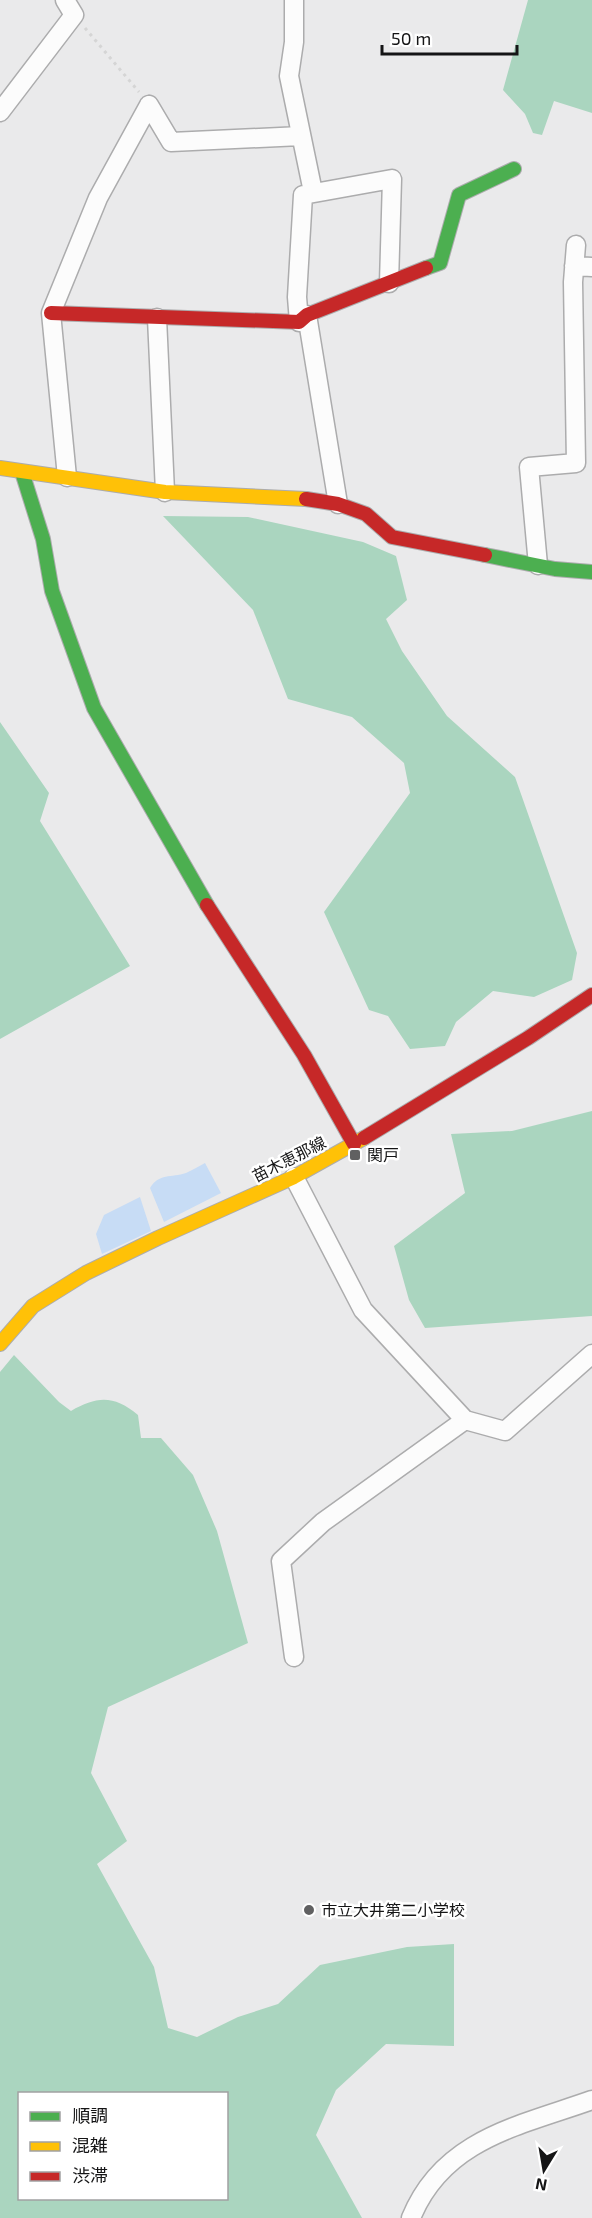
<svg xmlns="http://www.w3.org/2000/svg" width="592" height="2218" font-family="'Exo 2','Noto Sans JP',sans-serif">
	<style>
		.forest { fill: #aad5bf; fill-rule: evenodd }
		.water { fill: #c7dcf5 }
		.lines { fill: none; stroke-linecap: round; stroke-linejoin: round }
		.street-casing { stroke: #acacad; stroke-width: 21 }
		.fast-casing { stroke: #acacad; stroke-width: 16 }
		.slow-casing { stroke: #acacad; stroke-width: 16 }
		.jam-casing { stroke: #acacad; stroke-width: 16 }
		.path { stroke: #d5d5d5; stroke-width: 3; stroke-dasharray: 3 4.5; stroke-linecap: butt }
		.street { stroke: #fcfcfc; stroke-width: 18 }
		.fast { stroke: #4caf50; stroke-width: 14 }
		.slow { stroke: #ffc107; stroke-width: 14 }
		.jam { stroke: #c62828; stroke-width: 14 }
		.poi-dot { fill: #606061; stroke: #fff; stroke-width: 2 }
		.labels { text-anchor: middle; stroke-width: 5; stroke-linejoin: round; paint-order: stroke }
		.poi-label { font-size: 16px; fill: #151516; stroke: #fff; text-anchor: start }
		.street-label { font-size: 16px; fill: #151516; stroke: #fff }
	</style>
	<rect width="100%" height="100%" fill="#eaeaeb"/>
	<path class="forest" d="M528,0h64v113l-38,-12 -12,34 -9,-2 -8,-19 -22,-24z
		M163,516l85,1 115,25 33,14 11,44 -21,19 16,32 45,65 68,61 62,176 -5,27 -38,17 -41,-6 -37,31 -11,24 -35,3 -22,-33 -19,-6 -45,-98 86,-119 -6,-30 -52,-46 -64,-18 -35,-89z
		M0,722l49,71 -9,28 90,145 -130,73z
		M592,1111v205l-167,12 -16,-28 -15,-54 71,-53 -14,-59 61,-3z
		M14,1355l45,47 12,9c26,-15 43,-16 67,4l3,23h20l32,37 24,56 31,112 -140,64 -17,66 36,68 -30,23 57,103 14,61 29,9 41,-20 40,-13 42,-39 87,-18 47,-3v102l-68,-2 -50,46 -20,45 46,83h-362v-846zM20,2094h206v104h-206z"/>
	<path class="water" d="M205,1163l16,30 -57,29 -14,-34c9,-15 21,-10 36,-15 7,-3 13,-7 19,-10z
		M140,1197l11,34 -49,23 -6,-20 8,-19z"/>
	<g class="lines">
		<g class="street-casing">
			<path id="street" d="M294,0v42l-5,34 24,116
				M149,105l22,37 130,-6
				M0,112l74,-97 -9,-15
				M574,266l18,1
				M307,315l31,189
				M157,318l8,174
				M299,322l-2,-25 6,-102 89,-16 -3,104
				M67,477l-16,-164 47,-115 51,-93
				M538,565l-9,-98 47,-4 -3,-181 3,-37
				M294,1177l69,133 102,110 40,11 87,-77
				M294,1657l-13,-96 42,-39 142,-102
				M411,2218c32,-79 108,-92 181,-118"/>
		</g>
		<g class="fast-casing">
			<path id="fast" d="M426,268l14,-5 19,-68 55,-26
				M22,472l21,67 9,52 42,117 113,197
				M485,555l70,14 37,3"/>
		</g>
		<g class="slow-casing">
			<path id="slow" d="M0,468l165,24 141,7
				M0,1344l33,-38 53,-33 72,-35 136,-61 70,-39"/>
		</g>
		<g class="jam-casing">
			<path id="jam" d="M51,313l248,9 8,-7 119,-47
				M306,499l32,5 28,10 26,23 93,18
				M207,905l97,150 50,89
				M364,1138l164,-100 64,-43"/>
		</g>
		<path class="path" d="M85,28l54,64"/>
		<use href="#street" class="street"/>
		<use href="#fast" class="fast"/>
		<use href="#slow" class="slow"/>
		<use href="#jam" class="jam"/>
	</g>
	<g class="poi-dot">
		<rect x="349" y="1149" width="12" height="12" rx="3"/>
		<circle cx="309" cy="1910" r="6"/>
	</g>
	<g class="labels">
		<g class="poi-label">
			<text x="367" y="1161">関戸</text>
			<text x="321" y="1916">市立大井第二小学校</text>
		</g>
		<g class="street-label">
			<text transform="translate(289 1159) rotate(-27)" y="6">苗木恵那線</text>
		</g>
	</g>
	<rect x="18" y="2092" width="210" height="108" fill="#ffffff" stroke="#a1a1a2" stroke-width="1.5"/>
	<rect x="30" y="2112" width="30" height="9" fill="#4caf50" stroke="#a1a1a2" stroke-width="1.5"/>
	<text x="72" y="2122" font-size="18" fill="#151516">順調</text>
	<rect x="30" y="2142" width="30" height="9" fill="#ffc107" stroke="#a1a1a2" stroke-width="1.5"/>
	<text x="72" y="2152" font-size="18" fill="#151516">混雑</text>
	<rect x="30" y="2172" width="30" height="9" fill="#c62828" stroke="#a1a1a2" stroke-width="1.5"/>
	<text x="72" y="2182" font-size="18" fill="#151516">渋滞</text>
	<g transform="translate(544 2170) rotate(191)" stroke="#ffffff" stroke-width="4.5" paint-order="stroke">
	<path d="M0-4.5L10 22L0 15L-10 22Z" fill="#151516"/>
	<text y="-9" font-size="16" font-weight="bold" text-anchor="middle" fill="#151516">N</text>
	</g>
	<path d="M382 45v9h135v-9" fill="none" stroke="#151516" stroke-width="3"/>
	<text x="391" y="45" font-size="18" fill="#151516" stroke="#ffffff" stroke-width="4.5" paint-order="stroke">50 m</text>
</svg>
